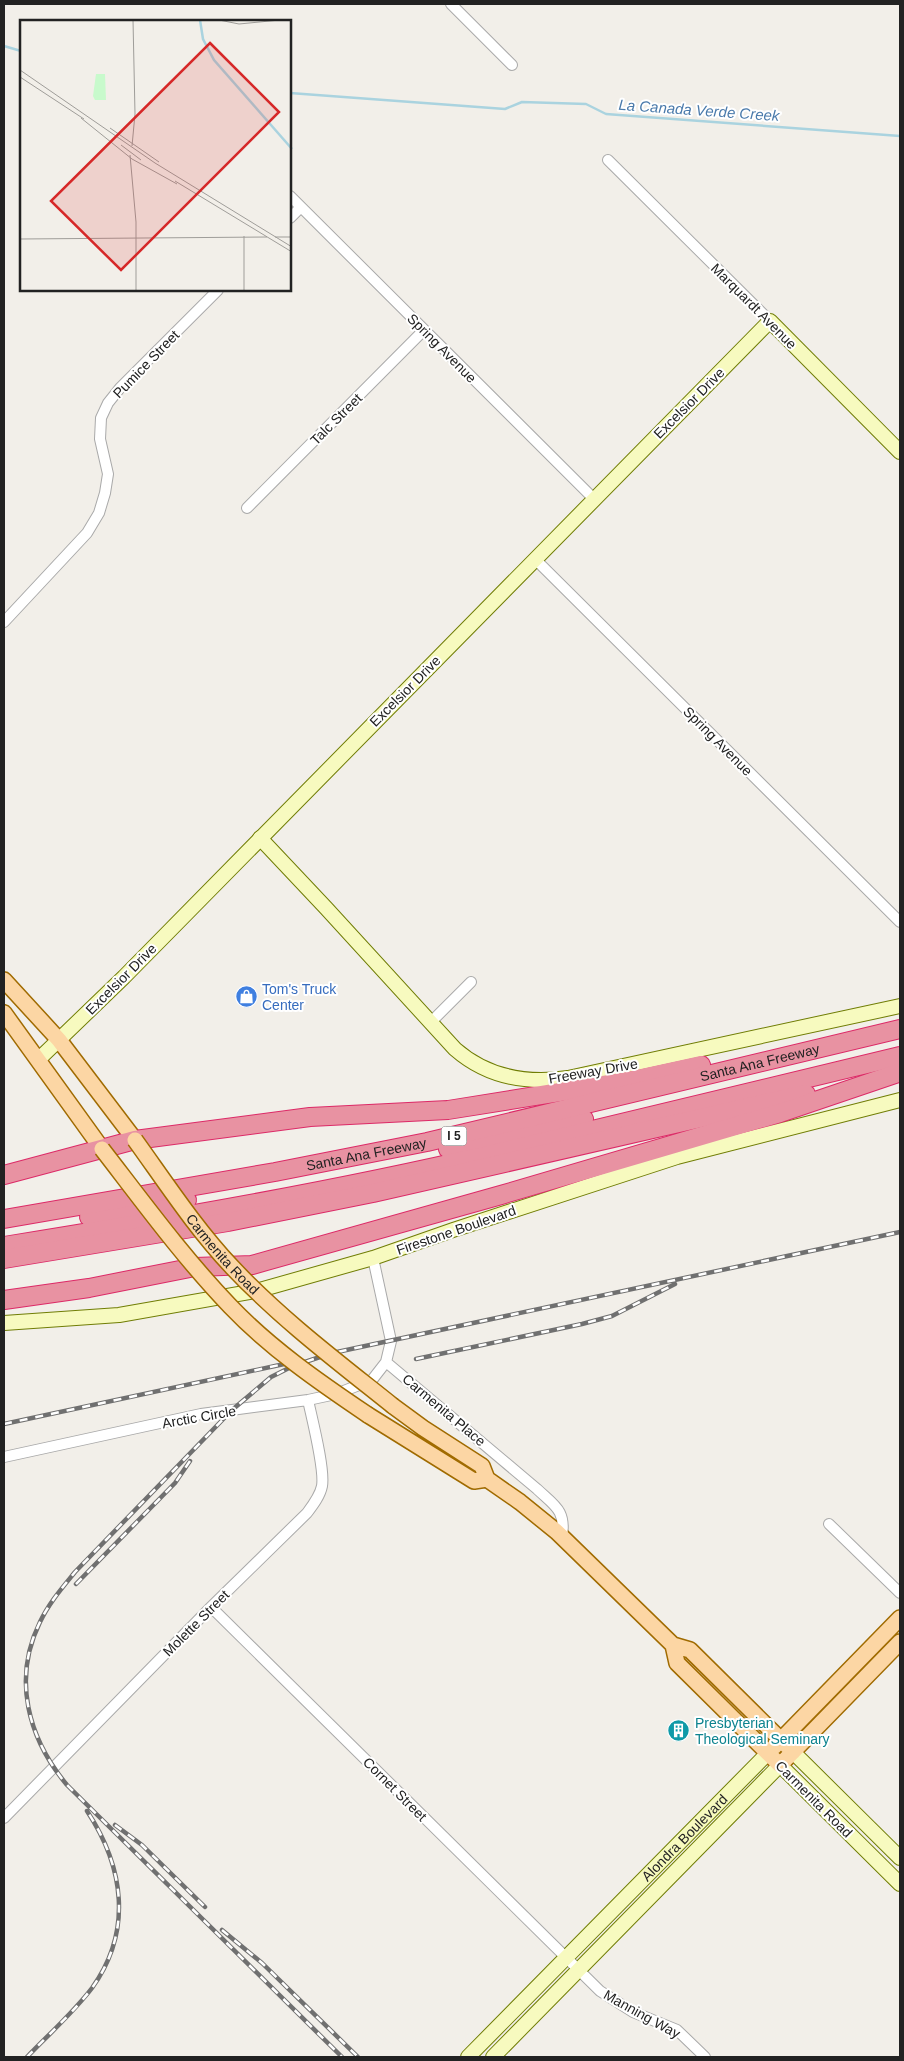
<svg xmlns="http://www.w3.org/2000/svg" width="904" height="2061" font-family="Arial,sans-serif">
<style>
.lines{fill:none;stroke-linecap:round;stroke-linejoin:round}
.stream{stroke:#aad3df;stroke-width:2.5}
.street-casing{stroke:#a9a9a9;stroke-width:12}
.secondary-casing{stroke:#707d05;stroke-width:16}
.primary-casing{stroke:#a06b00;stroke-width:18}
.highway-casing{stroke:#dc2a67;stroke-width:20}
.street{stroke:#fff;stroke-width:10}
.secondary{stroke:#f7fabf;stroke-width:14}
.primary{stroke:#fcd6a4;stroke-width:15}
.highway{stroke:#e892a2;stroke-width:18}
.rail-casing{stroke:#707070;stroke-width:4.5}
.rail{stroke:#fff;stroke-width:2.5;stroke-dasharray:8;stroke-linecap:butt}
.primary-bridge-casing{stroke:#a06b00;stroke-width:18;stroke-linecap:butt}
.primary-bridge{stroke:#fcd6a4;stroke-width:15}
.labels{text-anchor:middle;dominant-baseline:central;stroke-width:4;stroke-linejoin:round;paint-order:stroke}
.shield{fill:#fff;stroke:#646464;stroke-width:1}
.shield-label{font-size:12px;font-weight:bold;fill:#222}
.street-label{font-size:14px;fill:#222;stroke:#fff}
.shop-label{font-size:14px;fill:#366cbe;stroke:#fff;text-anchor:start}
.culture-label{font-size:14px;fill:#0d838f;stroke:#fff;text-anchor:start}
.water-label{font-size:15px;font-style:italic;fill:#4a7aab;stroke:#fff}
.inset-river{fill:none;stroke:#aad3df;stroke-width:2.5}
.inset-road{fill:none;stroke:#9f9d99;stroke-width:1}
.view{fill:#d62828;fill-opacity:0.15;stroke:#d62828;stroke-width:2.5}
.inset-edge{fill:none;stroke:#222;stroke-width:2.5}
</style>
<rect width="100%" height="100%" fill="#f2efe9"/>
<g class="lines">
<path class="stream" d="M4,46l17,5
M290,93l215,16 17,-7 64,2 20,10 294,22"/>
<defs>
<path id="street" d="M451,4l61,61
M608,160l162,161
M290,196l304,303
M290,218l11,-11
M247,508l177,-178
M535,559l365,363
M4,622l83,-89 12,-20 6,-20 3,-19 -8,-35 1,-21 7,-15 12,-15 98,-98
M430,1023l41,-41
M386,1362l151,127c18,17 29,21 25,48
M4,1457l197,-43 107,-14 28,-6 36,-14 14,-18 5,-21 -18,-83
M829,1524l71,69
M211,1607l389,384 33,21 44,18 28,27
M4,1818l207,-211 96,-94c6,-8 13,-17 15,-27 3,-17 -10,-67 -14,-86"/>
<g id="secondary">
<path d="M260,838l66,70 129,141c32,28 72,35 113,29l332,-72"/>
<path d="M39,1059l85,-82 646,-656 130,131"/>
<path d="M4,1323l115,-8 137,-24 117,-33 80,-28 224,-73 223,-57"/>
<path d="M793,1752l107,106"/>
<path id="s1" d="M468,2057l300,-304"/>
<path d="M493,2057l287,-292 120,119"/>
</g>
<path id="primary" d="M4,980l55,60 76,100
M4,1013l98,136
M393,1406l30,22 59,38 5,13 33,23 37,30 116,113 17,5 103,102
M368,1415l106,66 13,-2
M673,1645l4,18 103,102 120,-123
M774,1747l126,-129"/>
<g id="highway">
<path d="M448,1149l136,-30"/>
<path d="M4,1175l131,-35 175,-23 138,-7 180,-29 73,-16"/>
<path d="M89,1217l98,-17"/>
<path id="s2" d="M4,1219l271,-47 152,-30 473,-113"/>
<path d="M4,1246c162,-26 324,-54 484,-91 138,-32 275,-67 412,-99"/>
<path d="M4,1259l224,-37 145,-29 433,-99"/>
<path d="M4,1300l85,-12 106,-21 57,-2 249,-70 279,-82 118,-40"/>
</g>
</defs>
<use href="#street" class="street-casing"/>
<use href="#secondary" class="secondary-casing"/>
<use href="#primary" class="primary-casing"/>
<use href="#highway" class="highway-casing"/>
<use href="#street" class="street"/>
<use href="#secondary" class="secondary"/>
<use href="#primary" class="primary"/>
<use href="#highway" class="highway"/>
<defs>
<path id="rail" d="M329,1354l-36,12 -22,11 -39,33 -157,162c-13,16 -26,31 -35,50 -28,57 -12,116 27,163l275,272
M323,1355l577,-123
M416,1359l166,-35 30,-8 63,-32
M4,1424l285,-61
M76,1584l99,-101 15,-22
M115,1825l27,20 63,62
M222,1930l40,33 96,94
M27,2057c21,-22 46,-44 65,-69 41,-57 32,-121 -5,-177"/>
</defs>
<use href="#rail" class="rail-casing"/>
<use href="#rail" class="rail"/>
<defs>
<g id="primary-bridge">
<path id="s3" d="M135,1140c31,43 61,89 97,127 49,52 106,95 161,139"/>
<path d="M102,1149c41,53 81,108 128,157 40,42 89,76 138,109"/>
</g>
</defs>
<use href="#primary-bridge" class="primary-bridge-casing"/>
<use href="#primary-bridge" class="primary-bridge"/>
</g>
<defs>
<symbol id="shop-disc" viewBox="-11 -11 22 22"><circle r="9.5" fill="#3f7fe0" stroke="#fff"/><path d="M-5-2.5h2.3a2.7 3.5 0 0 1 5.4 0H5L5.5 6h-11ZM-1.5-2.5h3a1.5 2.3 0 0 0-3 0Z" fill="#fff"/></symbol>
<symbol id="building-disc" viewBox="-11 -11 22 22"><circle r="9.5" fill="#0f9aa8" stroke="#fff"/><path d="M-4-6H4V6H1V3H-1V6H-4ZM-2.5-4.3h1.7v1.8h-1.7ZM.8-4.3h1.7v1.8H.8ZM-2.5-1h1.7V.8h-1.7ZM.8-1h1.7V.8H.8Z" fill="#fff"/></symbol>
</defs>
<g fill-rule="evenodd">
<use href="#shop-disc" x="234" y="984" width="25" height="25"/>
<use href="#building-disc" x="666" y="1718" width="25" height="25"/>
</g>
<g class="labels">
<rect class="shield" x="441.5" y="1126.5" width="25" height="19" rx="4"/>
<g class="shield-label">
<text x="454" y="1136">I 5</text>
</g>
<g class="street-label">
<text transform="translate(754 306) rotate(45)">Marquardt Avenue</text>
<text transform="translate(442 348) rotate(45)">Spring Avenue</text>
<text transform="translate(146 364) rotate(-46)">Pumice Street</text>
<text transform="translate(689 403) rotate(-45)">Excelsior Drive</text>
<text transform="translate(336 419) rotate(-45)">Talc Street</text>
<text transform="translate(405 691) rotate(-45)">Excelsior Drive</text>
<text transform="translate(718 741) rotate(45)">Spring Avenue</text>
<text transform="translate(121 979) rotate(-45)">Excelsior Drive</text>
<text stroke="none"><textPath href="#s2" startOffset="772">Santa Ana Freeway</textPath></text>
<text transform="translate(593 1071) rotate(-10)">Freeway Drive</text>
<text stroke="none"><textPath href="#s2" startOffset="368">Santa Ana Freeway</textPath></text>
<text transform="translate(456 1230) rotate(-19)">Firestone Boulevard</text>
<text stroke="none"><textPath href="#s3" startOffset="144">Carmenita Road</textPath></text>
<text transform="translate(444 1410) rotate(40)">Carmenita Place</text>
<text transform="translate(199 1417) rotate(-10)">Arctic Circle</text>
<text transform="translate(196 1623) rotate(-45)">Molette Street</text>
<text transform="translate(395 1789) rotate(45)">Cornet Street</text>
<text transform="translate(814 1799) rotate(45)">Carmenita Road</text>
<text stroke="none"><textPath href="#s1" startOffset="308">Alondra Boulevard</textPath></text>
<text transform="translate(642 2014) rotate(29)">Manning Way</text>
</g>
<g class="shop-label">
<text x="262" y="989">Tom's Truck<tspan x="262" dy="16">Center</tspan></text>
</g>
<g class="culture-label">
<text x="695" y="1723">Presbyterian<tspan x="695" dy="16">Theological Seminary</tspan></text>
</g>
<g class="water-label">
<text transform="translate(699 110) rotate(4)">La Canada Verde Creek</text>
</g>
</g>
<g transform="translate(20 20)">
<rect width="271" height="271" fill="#f2efe9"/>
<path d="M76,54h9l1,26h-11l-2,-4z" fill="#c8facc"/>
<path class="inset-river" d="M180,0l3,19 11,21 78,89"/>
<path class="inset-road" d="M199,0l20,4 41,-4M0,50l135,93 137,84M0,57l64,42M61,98l51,41 45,25M90,108l49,34M101,125l20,15M112,126l3,-32 -2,-94M110,135l6,67v69M155,161l117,71M255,217h17M0,219l247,-2M224,271v-55"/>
<path class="view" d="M190,23l69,69 -158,158 -70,-69z"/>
<rect width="271" height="271" class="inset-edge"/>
</g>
<rect width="904" height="2061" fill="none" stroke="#222222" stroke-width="10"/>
</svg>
